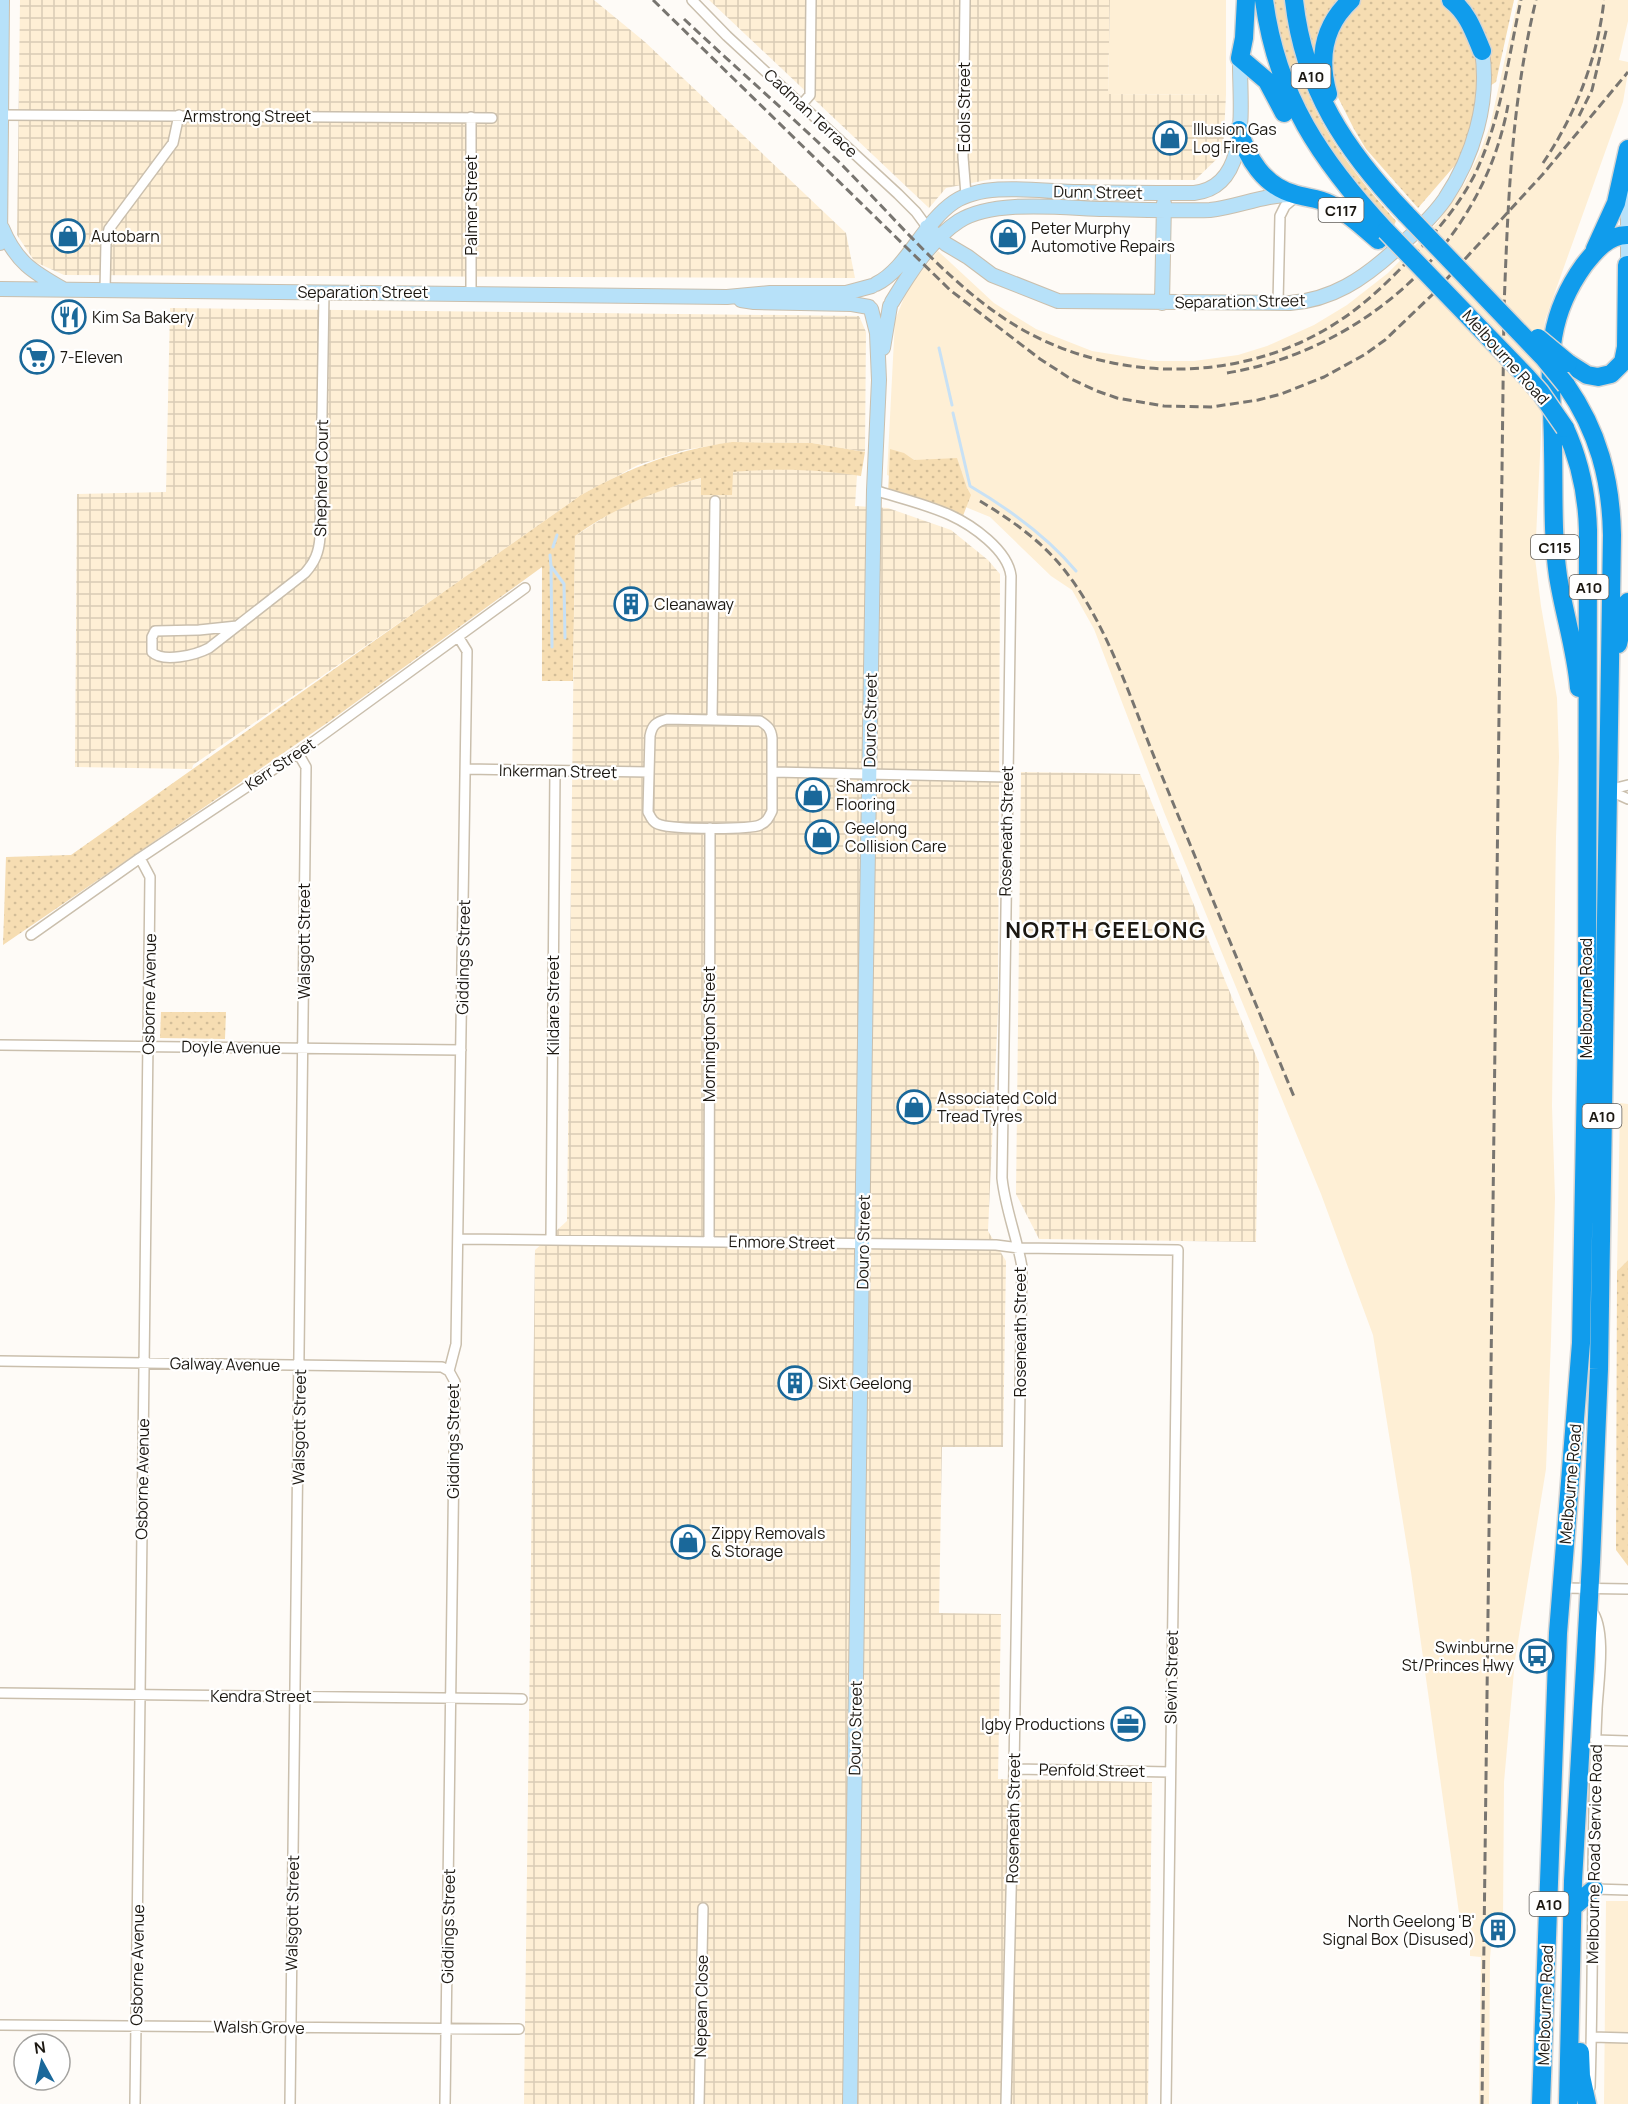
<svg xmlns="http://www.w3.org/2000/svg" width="1628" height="2104" font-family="Manrope,sans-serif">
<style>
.built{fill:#feefd5}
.industrial{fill:url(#industrial-grid)}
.grass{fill:url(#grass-dots)}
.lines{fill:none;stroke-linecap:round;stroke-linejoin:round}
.stream{stroke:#c8e1f5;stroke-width:3}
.street-casing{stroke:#cabfad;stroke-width:12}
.secondary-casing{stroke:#cabfad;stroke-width:16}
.highway-casing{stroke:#d6d5d4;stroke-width:21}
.street{stroke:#fff;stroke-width:9}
.secondary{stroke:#b7e1f9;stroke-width:14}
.highway{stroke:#109cec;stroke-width:18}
.rail{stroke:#787570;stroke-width:3;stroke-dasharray:9 4.5;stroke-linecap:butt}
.highway-bridge-casing{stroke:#d6d5d4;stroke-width:21;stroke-linecap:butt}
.highway-bridge{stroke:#109cec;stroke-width:18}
.labels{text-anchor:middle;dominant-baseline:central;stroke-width:4.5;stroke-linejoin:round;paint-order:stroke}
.shield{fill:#fff;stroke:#605d59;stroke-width:1.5}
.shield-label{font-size:15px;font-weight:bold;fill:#1c1812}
.street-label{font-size:16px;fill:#1c1812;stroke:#fff}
.poi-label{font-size:16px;fill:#1c1812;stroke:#fff;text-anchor:start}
.district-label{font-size:22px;font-weight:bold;letter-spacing:1.5px;fill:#1c1812;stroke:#fff}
</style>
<defs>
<pattern id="industrial-grid" width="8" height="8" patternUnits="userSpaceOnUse" patternTransform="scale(1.5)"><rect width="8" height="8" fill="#feefd5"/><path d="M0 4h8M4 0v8" fill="none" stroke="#d9ccb6"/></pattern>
<pattern id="grass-dots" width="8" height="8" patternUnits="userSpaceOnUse" patternTransform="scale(1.5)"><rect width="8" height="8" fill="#f6ddb2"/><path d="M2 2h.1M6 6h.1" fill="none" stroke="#d2bd98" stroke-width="1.8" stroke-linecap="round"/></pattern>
</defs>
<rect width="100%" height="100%" fill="#fefbf7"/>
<path class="built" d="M1110,0h116v95l-118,-1z
M1518,0h110v21l-9,39 9,2v10l-5,30 -78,218 -3,31 -1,84 -6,123 6,48 16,92 2,59 -3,80 -4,269 3,92 -4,142 -5,129 -31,191 -11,122 -1,140 -10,1 -3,35 -1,146h-10l2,-147 -11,-1v-35l-10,-1 -49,-348 -38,-237 -52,-141 -157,-382 -70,-183 -22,-39 -21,-14 -61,-59 -103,-42 8,-155 13,-32 30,-37 56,52 19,12 23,14 56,22 62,10h40l44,-6 29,-9 47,-21 33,-20 41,-32 50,-51 27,-39 15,-31 10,-26z
M1620,1103l8,1v156l-11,11z
M1606,1901h22v203h-24z"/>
<path class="industrial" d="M20,0h574l51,42 201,191 9,45 -791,-3 -29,-13 -18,-27z
M709,0h401l-2,94 118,1 -3,58 -28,27 -203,-1 -46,9 -17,20z
M170,308l689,8 7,16 -1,120 -53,-9 -80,-1 -47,8 -47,15 -57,30 -166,117 -222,153 -1,4 -117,-2 2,-273 89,-2z
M772,468l43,1 42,6 -2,31 33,2 63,22 37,30 12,14 -2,436 -10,221 18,30 -3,186h-61l-3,166 62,1 -3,165 154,3 -4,322h-624l11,-854 32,-29 8,-685 44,-28 39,-17 43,-13v17h31v-23z
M1021,772l119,2 119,289 -3,179 -217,-3 -23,-45z"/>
<path class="grass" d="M1272,0h12c6,31 11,64 24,93 20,49 54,89 88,128l-2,4c-48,-41 -86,-98 -107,-158 -8,-21 -11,-45 -15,-67z
M1304,0h210l-18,82 -17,11 -9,37 -13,33 -39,45 -52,-59 -12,-20 -43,-85z
M732,442l80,1 53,9 -4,24c-44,-7 -84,-8 -128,-4l-1,23h-31v-17c-45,12 -88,31 -126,58l-2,145h-31v-114l-212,154 -327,224 3,-88 65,-2 510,-360c50,-28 94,-45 151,-53z
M890,449l14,4 10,7 43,-2 10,30 4,7 -10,26 -73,-26z
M161,1012h65l-1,27 -65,-1z
M1628,1260v306l-12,-16 1,-279z"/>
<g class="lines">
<path class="stream" d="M939,348l13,57
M953,413l17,73c39,23 77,50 106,85
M553,547l4,-12
M550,555l1,11 13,18 1,54
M551,568l1,79"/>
<defs>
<path id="street" d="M692,0l35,36 171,158 18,18 11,15
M965,0l-2,157 3,38
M802,104l8,-9 1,-95
M3,115l489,3
M471,117v176
M105,290l1,-48 3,-13 64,-86 6,-28
M1278,303l2,-87 5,-10 13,-11
M874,490c25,8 52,14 76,25 22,10 58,35 61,61l-9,602c3,30 15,59 20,89l-8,502 -8,335
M237,626l-38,4 -44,1 -3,6v15c11,11 44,3 57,-4l96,-75c10,-11 14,-21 15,-36l4,-245
M667,719l93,2c8,5 11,8 12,17v73c-3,6 -5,11 -12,14 -12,5 -86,4 -99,0 -8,-2 -10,-7 -13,-13l2,-76c2,-11 6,-14 17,-17z
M712,719l3,-218
M466,769l183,3
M773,772l234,5
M1608,790l20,9
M1608,790l20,-5
M31,935l109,-77 158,-105 227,-165
M0,1045l461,5
M458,1239l538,6 23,3 159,2 -12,854
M551,1239l4,-468
M709,1240l1,-412
M0,1361l442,6 7,4
M1562,1588l66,1
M0,1693l522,6
M1595,1740l33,1
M1014,1769l156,3
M1594,1889l34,1
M0,2025l519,4
M1592,2037l36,1
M1590,2087c4,-126 1,-252 7,-378 1,-24 10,-79 -5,-98
M135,2104l15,-1227 -10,-19
M290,2104l16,-1337 -8,-14
M445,2104l10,-722 -6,-11 7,-27 11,-693 -8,-13
M699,2104l4,-196"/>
<path id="secondary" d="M1628,193v81
M927,227l19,17 22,13 24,18 66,26 232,2c42,-3 73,-24 104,-52 18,-16 37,-32 51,-52 28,-42 45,-97 37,-148
M2,228c14,34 31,44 61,61
M0,243l2,-243
M876,284c31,-15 47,-61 78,-82 32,-21 88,-10 125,-10 39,1 77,1 115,1 59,-6 45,-93 46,-135
M0,289l727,8 43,-4h76l26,-7
M741,300l13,2 98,2 17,3
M892,302c17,-28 39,-63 67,-81 35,-22 105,-13 145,-12 36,1 71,2 106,1 28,-3 55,-16 83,-15
M1162,303l2,-100
M883,348l7,-42
M850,2104l16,-1135 8,-479 5,-110 -2,-47 -6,-24"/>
<path id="highway" d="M1246,0l-2,38 -4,20 27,23 17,32
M1264,0c13,97 57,161 122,231
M1294,0c10,89 51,150 112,214
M1451,0c17,13 23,32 31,51
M1328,94c-10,-35 -5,-68 23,-94
M1239,130c8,28 25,56 55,64 12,4 24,4 36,10 18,9 33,23 48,36
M1595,249l21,-46 12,-54
M1568,363l19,12 11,2 13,-3 12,-12 3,-15 1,-82
M1566,385c32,46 45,94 46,150l-13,834 -8,193 -18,319 -5,223
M1618,644l10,-42
M1579,688c-3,-38 -15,-74 -21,-112 -6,-42 -4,-85 -5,-127 0,-72 -15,-120 31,-184 11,-14 24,-30 43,-30
M1572,1908l22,-19
M1580,2052l1,24 6,28
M1541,2104l17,-471 23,-290 6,-321 1,-492c-1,-37 -8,-69 -23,-102"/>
</defs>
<use href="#street" class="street-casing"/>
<use href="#secondary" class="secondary-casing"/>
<use href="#highway" class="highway-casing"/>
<use href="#street" class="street"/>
<use href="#secondary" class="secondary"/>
<use href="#highway" class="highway"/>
<path class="rail" d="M653,0l297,290 90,69 31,20 26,12 20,7 47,8 47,1 47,-7 23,-6 43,-17 40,-22 21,-15 47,-45 111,-121 85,-102
M684,19c51,48 105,95 156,144 56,56 114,128 183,167 93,52 213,53 305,-2 29,-17 54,-40 77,-64 27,-27 51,-54 69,-88 27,-55 34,-117 47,-176
M1579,116l13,-26 15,-63
M1543,163c32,-47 55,-106 61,-163
M1227,373c137,-23 256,-129 281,-268
M980,501c33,20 66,43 89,75 40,53 63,127 88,188 46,112 92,224 138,335
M1482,2104l22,-1796c4,-104 7,-205 32,-308"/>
<defs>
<path id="highway-bridge" d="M1406,214l138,144 22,27
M1386,231l140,145 14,16 25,36
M1538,338l30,25"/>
</defs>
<use href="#highway-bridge" class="highway-bridge-casing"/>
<use href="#highway-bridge" class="highway-bridge"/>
</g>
<defs>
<symbol id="shop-ring" viewBox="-11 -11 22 22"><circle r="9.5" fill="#fff" stroke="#1a689a" stroke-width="1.5"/><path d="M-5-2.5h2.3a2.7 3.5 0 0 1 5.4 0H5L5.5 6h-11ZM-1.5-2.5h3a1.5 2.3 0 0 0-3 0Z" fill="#1a689a"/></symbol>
<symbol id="restaurant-ring" viewBox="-11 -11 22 22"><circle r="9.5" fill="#fff" stroke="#1a689a" stroke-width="1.5"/><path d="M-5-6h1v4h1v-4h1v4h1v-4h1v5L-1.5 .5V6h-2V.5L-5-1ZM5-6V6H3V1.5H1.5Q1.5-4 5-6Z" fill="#1a689a"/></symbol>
<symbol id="supermarket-ring" viewBox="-11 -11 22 22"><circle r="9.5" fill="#fff" stroke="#1a689a" stroke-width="1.5"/><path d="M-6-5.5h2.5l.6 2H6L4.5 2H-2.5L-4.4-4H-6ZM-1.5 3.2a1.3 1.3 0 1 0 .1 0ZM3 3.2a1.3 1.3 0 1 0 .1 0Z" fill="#1a689a"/></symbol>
<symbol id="building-ring" viewBox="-11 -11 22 22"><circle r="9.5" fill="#fff" stroke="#1a689a" stroke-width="1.5"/><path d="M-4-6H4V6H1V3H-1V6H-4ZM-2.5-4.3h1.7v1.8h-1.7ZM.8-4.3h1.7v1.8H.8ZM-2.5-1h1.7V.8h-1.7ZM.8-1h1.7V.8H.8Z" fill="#1a689a"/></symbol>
<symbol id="bus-ring" viewBox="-11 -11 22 22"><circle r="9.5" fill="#fff" stroke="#1a689a" stroke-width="1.5"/><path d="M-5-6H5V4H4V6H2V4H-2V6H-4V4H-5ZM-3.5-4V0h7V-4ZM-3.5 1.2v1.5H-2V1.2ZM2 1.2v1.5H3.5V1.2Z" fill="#1a689a"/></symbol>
<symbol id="office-ring" viewBox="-11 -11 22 22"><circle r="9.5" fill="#fff" stroke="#1a689a" stroke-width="1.5"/><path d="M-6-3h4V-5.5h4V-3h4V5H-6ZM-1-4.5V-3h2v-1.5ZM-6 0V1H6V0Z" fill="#1a689a"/></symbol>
</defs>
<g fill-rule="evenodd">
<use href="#shop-ring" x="1151" y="119" width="38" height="38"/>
<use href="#shop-ring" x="49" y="217" width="38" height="38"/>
<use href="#shop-ring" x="989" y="218" width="38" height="38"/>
<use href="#restaurant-ring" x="50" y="298" width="38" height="38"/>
<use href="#supermarket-ring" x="18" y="338" width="38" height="38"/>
<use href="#building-ring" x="612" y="585" width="38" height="38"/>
<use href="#shop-ring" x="794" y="776" width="38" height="38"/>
<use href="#shop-ring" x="803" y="818" width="38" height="38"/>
<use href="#shop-ring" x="895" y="1088" width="38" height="38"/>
<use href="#building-ring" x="776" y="1364" width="38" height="38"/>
<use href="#shop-ring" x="669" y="1523" width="38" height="38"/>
<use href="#bus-ring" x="1518" y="1637" width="38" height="38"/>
<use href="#office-ring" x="1109" y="1705" width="38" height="38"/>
<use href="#building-ring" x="1479" y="1911" width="38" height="38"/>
</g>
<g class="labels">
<g class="shield">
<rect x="1291.5" y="64" width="39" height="24" rx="4.5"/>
<rect x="1318.5" y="198" width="45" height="24" rx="4.5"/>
<rect x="1531" y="535" width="48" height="24" rx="4.5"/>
<rect x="1569.5" y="575" width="39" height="24" rx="4.5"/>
<rect x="1582.5" y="1104" width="39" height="24" rx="4.5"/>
<rect x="1529.5" y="1892" width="39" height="24" rx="4.5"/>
</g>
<g class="shield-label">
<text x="1311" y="76">A10</text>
<text x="1341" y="210">C117</text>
<text x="1555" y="547">C115</text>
<text x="1589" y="587">A10</text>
<text x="1602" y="1116">A10</text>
<text x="1549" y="1904">A10</text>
</g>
<g class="street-label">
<text transform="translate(964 107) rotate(-90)">Edols Street</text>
<text transform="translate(811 113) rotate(43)">Cadman Terrace</text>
<text x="247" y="116">Armstrong Street</text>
<text transform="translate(1098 192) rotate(1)">Dunn Street</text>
<text transform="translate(471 205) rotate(-90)">Palmer Street</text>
<text x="363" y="292">Separation Street</text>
<text transform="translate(1240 301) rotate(-1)">Separation Street</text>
<text transform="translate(1506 357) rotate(48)">Melbourne Road</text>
<text transform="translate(321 478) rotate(-89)">Shepherd Court</text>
<text transform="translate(870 720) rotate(-89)">Douro Street</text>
<text transform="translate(280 764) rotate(-34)">Kerr Street</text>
<text transform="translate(558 771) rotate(1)">Inkerman Street</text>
<text transform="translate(1006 831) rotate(-89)">Roseneath Street</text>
<text transform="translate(304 941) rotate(-90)">Walsgott Street</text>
<text transform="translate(463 957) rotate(-89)">Giddings Street</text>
<text transform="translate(149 994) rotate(-89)">Osborne Avenue</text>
<text transform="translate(1586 998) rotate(-90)">Melbourne Road</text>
<text transform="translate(553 1005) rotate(-90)">Kildare Street</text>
<text transform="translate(709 1034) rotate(-90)">Mornington Street</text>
<text transform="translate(231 1047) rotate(1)">Doyle Avenue</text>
<text transform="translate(782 1242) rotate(1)">Enmore Street</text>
<text transform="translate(863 1242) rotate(-89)">Douro Street</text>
<text transform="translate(1020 1332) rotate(-90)">Roseneath Street</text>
<text transform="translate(225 1364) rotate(1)">Galway Avenue</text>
<text transform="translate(299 1427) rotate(-89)">Walsgott Street</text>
<text transform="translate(453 1441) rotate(-90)">Giddings Street</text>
<text transform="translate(142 1479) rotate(-89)">Osborne Avenue</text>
<text transform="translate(1570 1484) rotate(-85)">Melbourne Road</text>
<text transform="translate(1171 1677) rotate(-89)">Slevin Street</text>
<text x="261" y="1696">Kendra Street</text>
<text transform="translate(855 1728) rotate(-89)">Douro Street</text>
<text transform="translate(1092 1770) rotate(1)">Penfold Street</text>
<text transform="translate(1013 1818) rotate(-89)">Roseneath Street</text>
<text transform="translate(1594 1854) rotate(-89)">Melbourne Road Service Road</text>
<text transform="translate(292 1913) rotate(-89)">Walsgott Street</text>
<text transform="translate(448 1926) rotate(-89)">Giddings Street</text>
<text transform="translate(137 1965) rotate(-89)">Osborne Avenue</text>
<text transform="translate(1545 2005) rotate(-88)">Melbourne Road</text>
<text transform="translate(701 2006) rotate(-89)">Nepean Close</text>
<text transform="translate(259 2027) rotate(1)">Walsh Grove</text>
</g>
<g class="poi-label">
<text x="1193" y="129">Illusion Gas<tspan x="1193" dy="18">Log Fires</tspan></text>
<text x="1031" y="228">Peter Murphy<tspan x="1031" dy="18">Automotive Repairs</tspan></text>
<text x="91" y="236">Autobarn</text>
<text x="92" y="317">Kim Sa Bakery</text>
<text x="60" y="357">7-Eleven</text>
<text x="654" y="604">Cleanaway</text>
<text x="836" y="786">Shamrock<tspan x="836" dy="18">Flooring</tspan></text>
<text x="845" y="828">Geelong<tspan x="845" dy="18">Collision Care</tspan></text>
<text x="937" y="1098">Associated Cold<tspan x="937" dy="18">Tread Tyres</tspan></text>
<text x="818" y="1383">Sixt Geelong</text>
<text x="711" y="1533">Zippy Removals<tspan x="711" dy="18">&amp; Storage</tspan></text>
<text x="1514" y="1647" text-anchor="end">Swinburne<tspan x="1514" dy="18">St/Princes Hwy</tspan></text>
<text x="1105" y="1724" text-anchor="end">Igby Productions</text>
<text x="1475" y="1921" text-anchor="end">North Geelong 'B'<tspan x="1475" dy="18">Signal Box (Disused)</tspan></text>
</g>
<g class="district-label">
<text x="1106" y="930">NORTH GEELONG</text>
</g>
</g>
<g transform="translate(42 2062) rotate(352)"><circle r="28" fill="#ffffff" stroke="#a4a3a0" stroke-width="1.5"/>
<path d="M0-4.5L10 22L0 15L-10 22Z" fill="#1a689a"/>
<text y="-9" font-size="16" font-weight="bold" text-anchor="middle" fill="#1c1812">N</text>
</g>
</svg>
